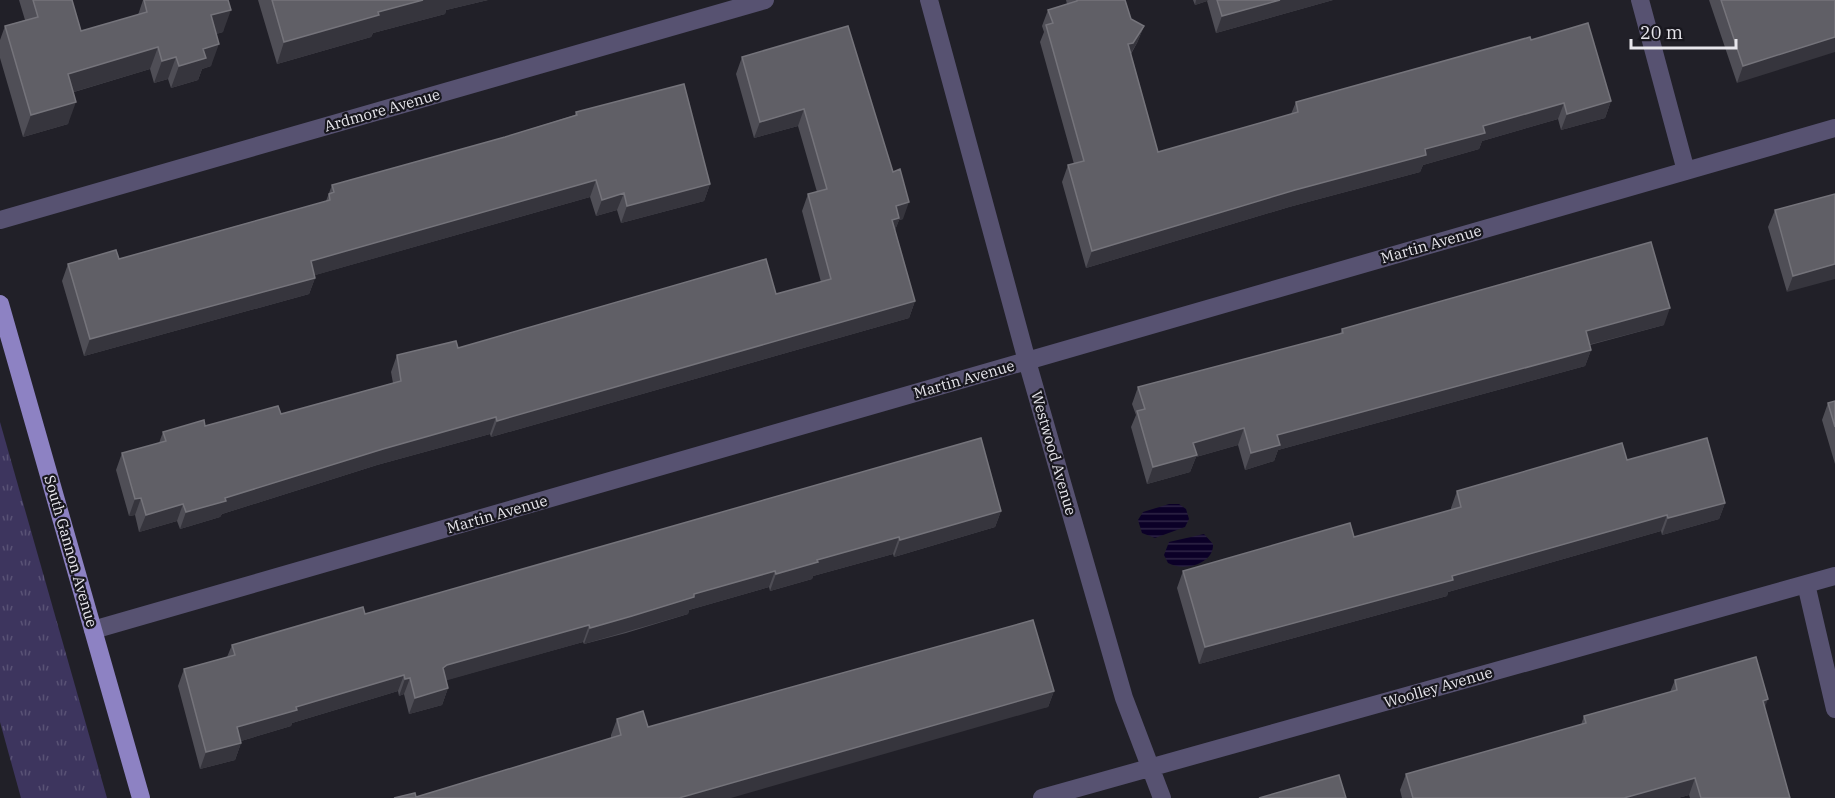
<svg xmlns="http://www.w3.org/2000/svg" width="1835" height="798" font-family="'IBM Plex Serif',serif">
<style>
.grass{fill:url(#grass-tufts)}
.water{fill:url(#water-rules)}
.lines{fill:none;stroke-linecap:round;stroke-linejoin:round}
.minor{stroke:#575271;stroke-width:18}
.major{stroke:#8d82c3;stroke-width:18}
.wall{fill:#4f4e56}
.shaded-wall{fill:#36353d}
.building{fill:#605f66;stroke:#75747b;stroke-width:1.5}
.labels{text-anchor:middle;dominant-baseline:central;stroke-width:4.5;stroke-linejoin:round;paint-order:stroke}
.street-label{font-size:15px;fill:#e7e6ec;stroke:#18171e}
</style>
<defs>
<pattern id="grass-tufts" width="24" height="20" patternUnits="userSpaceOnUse" patternTransform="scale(1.5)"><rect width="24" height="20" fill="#3d355e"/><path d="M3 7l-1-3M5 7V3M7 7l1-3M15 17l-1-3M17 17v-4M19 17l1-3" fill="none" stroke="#595275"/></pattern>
<pattern id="water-rules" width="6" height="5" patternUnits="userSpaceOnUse" patternTransform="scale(1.5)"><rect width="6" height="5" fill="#0b0027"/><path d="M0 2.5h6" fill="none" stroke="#2f2546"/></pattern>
</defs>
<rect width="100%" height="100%" fill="#212028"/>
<path class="grass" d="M0,422l107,376h-86l-21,-76z"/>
<path class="water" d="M1169,504h10l7,5 3,10 -4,8 -30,11 -13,-5 -4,-13 5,-8z
M1204,534l9,10c1,20 -29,28 -45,19l-4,-8 5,-13z"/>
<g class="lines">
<path class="minor" d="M929,0l98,361 97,337 38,100
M1640,0l46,171
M0,220l765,-220
M1806,584l29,125
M93,630l1742,-502
M1042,798l793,-222"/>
<path class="major" d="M0,304l141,494"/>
</g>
<path class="wall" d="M19,0h53l9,31 57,-16 5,-15h85l-5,32 -7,2 -5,32 -9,3 -4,11 -27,8 -3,-9 -14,4 -4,-14 -76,23 -6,32 -45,13 -23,-79v-18l5,-14 20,-6z
M258,0h230l-42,10 -1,4 -72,19 -2,4 -94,27z
M1066,0h59l6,19 13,7 -7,17 -6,11 27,98 133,-38 5,-12 235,-62 80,61 -6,17 -44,12 -3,-11 -76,22 -3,8 -56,16 -3,7 -131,35 -203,61 -24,-86 6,-17 6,-1 -34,-122 4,-10 -2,-6 6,-16 19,-6z
M1193,0h140l-117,33 -9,-32 -12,4z
M1709,0h126l-98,83z
M848,26l55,193 -4,1 -4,10 20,71 -6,17 -418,119 -1,-3 -113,31 -155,49 -2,3 -40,12 -3,-8 -38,11 -4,-17 -6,1 -13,-46 6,-17 37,-10 4,-11 118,-18 112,-31 -2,-11 6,-17 61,-7 318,-54 45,-12 -19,-71 6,-17 9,-2 -19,-66 -44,12 -18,-64 6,-17z
M576,112l134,72 -6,17 -83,22 -4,-13 -21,6 -6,-19 -275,78v3l-6,16 -225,62 -22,-75 6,-17 51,-5 207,-58 6,-16 173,-48 70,-22z
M1835,194l-48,98 -19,-65 7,-17z
M1664,325l-74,20 1,5 -6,16 -307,84 -4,11 -29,9 -7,-25 -42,12 -6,15 -43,12 -16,-57 5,-12 -4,-11 6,-17 202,-53 2,-5z
M1835,401v63l-13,-44 6,-17z
M1627,460l98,43 -6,16 -57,16 -1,-4 -213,61 -1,4 -248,68 -22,-76 6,-17 171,-34 97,-27v-2l6,-17z
M1001,511l-6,16 -101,30 -1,-3 -80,22 -1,3 -42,12 -1,-4 -80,23 -1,4 -62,19 -42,11 -1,-2 -137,38 2,8 -6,17 -33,9 -5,-20 -5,2 -1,-5 -106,32 -1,3 -50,15v2l-6,17 -35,9 -22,-83 6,-17 43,-12 5,-12 133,-31z
M1675,680l90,28 25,90h-100l-1,-3 -11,3h-276l-2,-8 6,-16 175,-49 3,-9 86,-24z
M1054,691l-6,16 -632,90 195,-59v-3l6,-16 31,8z"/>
<path class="shaded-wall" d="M423,0h65l-42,10 -1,4 -72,19 -2,4 -94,27 7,-22 94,-30z
M1196,0h12l-1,1 -12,4z
M1280,0h53l-117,33 6,-17z
M231,10l-8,22 -20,6 8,-23z
M1144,26l-7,17 -10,16 1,-15z
M1835,37v15l-98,31 6,-17z
M219,44l-8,22 -9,3 -4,11 -27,8 8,-22 24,-17z
M158,47l-8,22 -90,27 8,-22z
M176,57l-8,22 -14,4 8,-22z
M1611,101l-6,17 -44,12 6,-16z
M76,102l-8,22 -45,13 8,-22z
M1564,103l-6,16 -76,22 -3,8 -56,16 -3,7 -131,35 -203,61 6,-17 333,-102 58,-23z
M804,109l-6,17 -44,12 6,-16z
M596,180l-6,17 -285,81 6,-17z
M710,184l-6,17 -83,22 6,-17z
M624,193l-7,17 -21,6 6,-16z
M909,202l-6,17 -4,1 -6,15 -7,2 10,-31z
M1835,264v15l-48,13 6,-16z
M315,278l-6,16 -225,62 6,-17z
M915,301l-6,17 -418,119 6,-16z
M1670,308l-6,17 -84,22 6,-16z
M1591,350l-6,16 -307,84 -4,11 -29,9 6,-17 26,-18z
M496,417l-6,17 -113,31 -155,49 -2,3 -40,12 6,-17 39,-14 158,-49z
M1244,428l-6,17 -42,12 -6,15 -43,12 6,-17 40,-24z
M141,498l-6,17 -6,1 6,-17z
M1725,503l-6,16 -57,16 6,-17z
M183,504l-6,17 -38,11 7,-17z
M1001,511l-6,16 -101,30 6,-17z
M1667,515l-6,16 -213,61 -1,4 -248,68 6,-17z
M899,537l-6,17 -80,22 -1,3 -42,12 6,-17 41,-14z
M775,571l-6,16 -80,23 -1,4 -104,30 6,-16 104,-34z
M589,625l-6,17 -142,40 2,-14 4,-3z
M404,675l-6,16 -106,32 -1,3 -60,18 6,-17 59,-20z
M410,678l-6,16 -5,2 6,-17z
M448,688l-6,17 -33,9 6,-16z
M1054,691l-6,16 -317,91h-52z
M1768,699l-6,17 1,-15z
M241,743l-6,17 -35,9 6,-17z
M1695,778l-6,17 -11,3h-54z"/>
<path class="building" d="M33,0h39l9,31 66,-19 -3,-12h84l3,10 -20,5 8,29 -16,5 3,9 -27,8 -3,-9 -14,4 -4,-14 -90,27 8,28 -45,13 -26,-89 33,-9z
M272,0h151l-45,12 1,3 -95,27z
M1077,0h48l6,19 13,7 -11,17 -5,1 30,108 140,-40 -2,-10 234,-65 1,3 57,-17 23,78 -44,13 -3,-11 -81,23 2,7 -60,16 1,6 -131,35 -203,61 -24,-86 16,-4 -38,-136 7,-2 -5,-13 29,-9z
M1217,0h63l-58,16z
M1721,0h114v37l-92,29z
M848,26l45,146 7,-3 9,33 -13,4 3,12 -7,2 23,81 -418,120 -1,-4 -113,32 -158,49 1,3 -40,11 -3,-8 -37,11 -5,-17 -6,1 -13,-46 44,-12 -3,-9 41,-12 1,6 73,-20 3,8 120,-33 -4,-26 59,-14 2,7 308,-89 10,35 55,-15 -23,-85 19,-5 -23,-80 -44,13 -18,-65z
M684,84l26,100 -83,22 -3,-13 -22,7 -6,-20 -285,81 4,17 -225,61 -22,-75 48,-14 3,9 211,-59 -1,-6 5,-2 -2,-7 173,-48 72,-22 -1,-3z
M1835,194v70l-42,12 -18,-66z
M1651,242l19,66 -84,23 5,19 -314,85 3,10 -29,8 -7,-25 -51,15 4,12 -44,12 -16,-56 8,-2 -7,-22 205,-54 -1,-4z
M1835,401v26l-7,-24z
M981,438l20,73 -101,29 -1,-3 -82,23 1,2 -42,12 -1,-3 -81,23v3l-62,19 -42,12 -1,-3 -142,40 -4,3 5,20 -33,10 -5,-20 -5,1 -1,-4 -108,32 1,3 -60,17 4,16 -35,9 -22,-83 51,-14 -3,-10 131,-38 2,7z
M1707,438l18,65 -57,15 -1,-3 -215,61 1,4 -248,67 -22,-76 167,-48 4,14 107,-30 -4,-16 165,-48 5,17z
M1033,620l21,71 -375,107h-285l21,-5 1,4 205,-62 -4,-16 26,-8 5,16z
M1756,657l12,42 -5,2 27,97h-89l-6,-20 -71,20h-212h1l-7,-24 180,-51 -2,-7 93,-26 -2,-10z
M1339,775l7,23h-87z"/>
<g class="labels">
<g class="street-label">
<text transform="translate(382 110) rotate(-16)">Ardmore Avenue</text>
<text transform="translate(1431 244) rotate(-16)">Martin Avenue</text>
<text transform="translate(964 379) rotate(-16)">Martin Avenue</text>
<text transform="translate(1054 453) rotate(74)">Westwood Avenue</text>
<text transform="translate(497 514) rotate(-16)">Martin Avenue</text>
<text transform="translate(71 551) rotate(74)">South Gannon Avenue</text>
<text transform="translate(1438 687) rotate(-16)">Woolley Avenue</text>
</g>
</g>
<path d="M1631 39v9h105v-9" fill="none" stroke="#e7e6ec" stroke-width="3"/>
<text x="1640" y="39" font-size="18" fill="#e7e6ec" stroke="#18171e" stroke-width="4.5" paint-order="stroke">20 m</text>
</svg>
